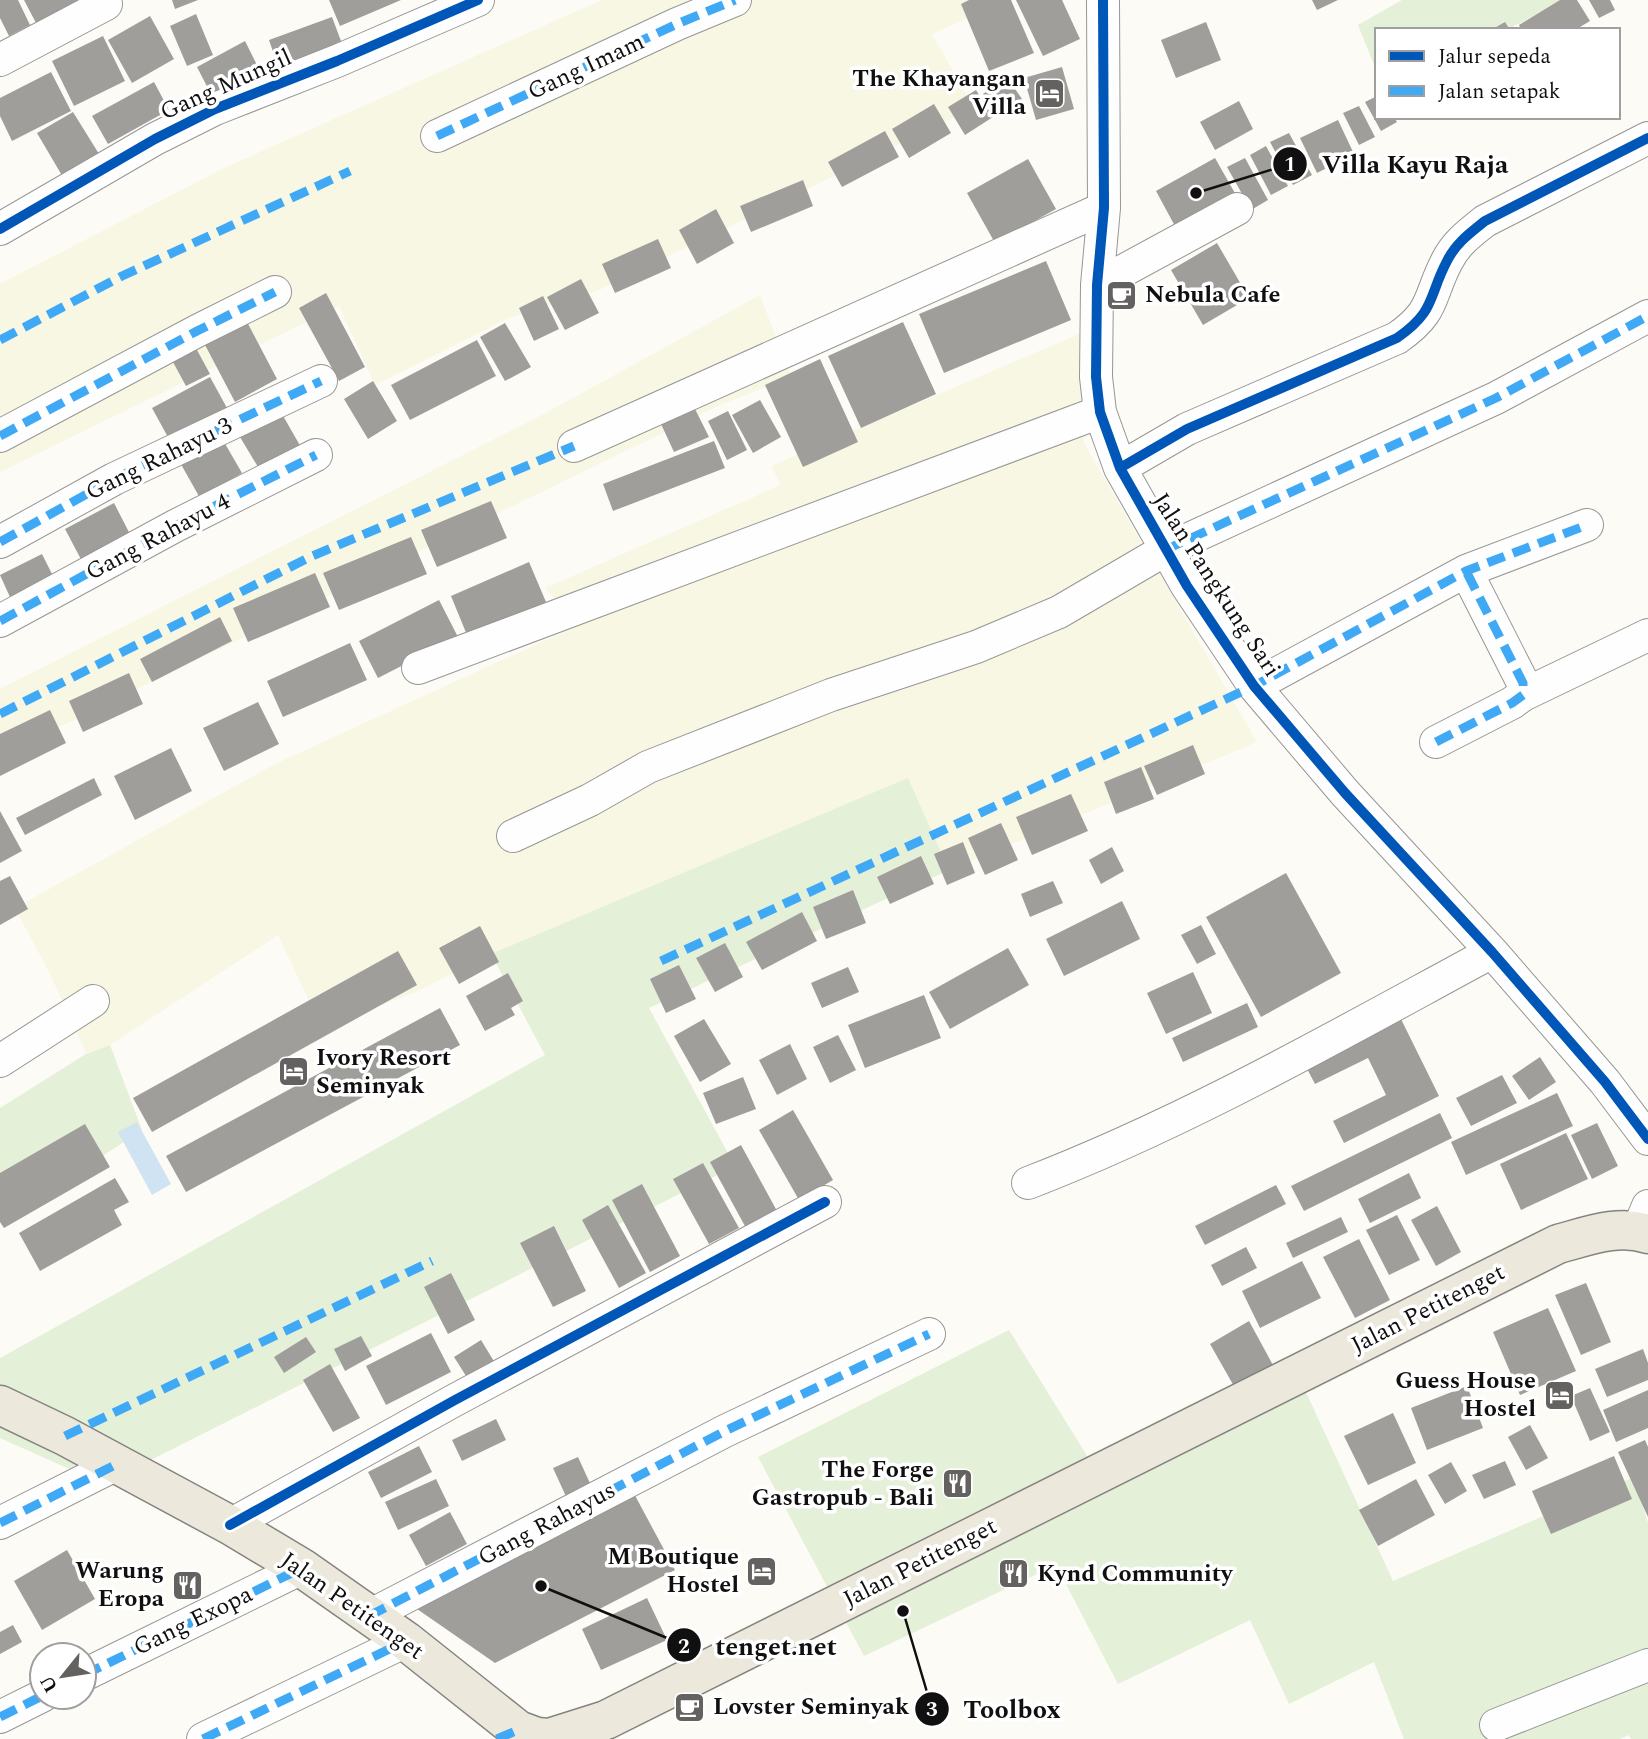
<svg xmlns="http://www.w3.org/2000/svg" width="1648" height="1739" font-family="Spectral,serif">
<style>
.farmland{fill:#f7f7e4}
.green{fill:#e4f0d8}
.water{fill:#cfe3f3}
.building{fill:#a09e9b}
.lines{fill:none;stroke-linecap:round;stroke-linejoin:round}
.minor-casing{stroke:#969694;stroke-width:34}
.major-casing{stroke:#848381;stroke-width:41}
.minor{stroke:#fffefe;stroke-width:32}
.major{stroke:#ece9dc;stroke-width:38}
.quiet{stroke:#3fa9f5;stroke-width:9;stroke-dasharray:18 9;stroke-linecap:butt}
.cycleway-casing{stroke:#fff;stroke-width:15}
.cycleway{stroke:#0057b8;stroke-width:10}
.labels{text-anchor:middle;dominant-baseline:central;stroke-width:7;stroke-linejoin:round;paint-order:stroke}
.street-label{font-size:24px;fill:#101010;stroke:#fff}
.poi-label{font-size:24px;font-weight:bold;fill:#101010;stroke:#fff;text-anchor:end}
.leader{fill:none;stroke:#101010;stroke-width:2.5}
.callout-dot{fill:#101010;stroke:#fff;stroke-width:2.5}
.mark-label{font-size:21px;text-anchor:middle;font-weight:bold;fill:#fff}
.callout-label{font-size:26px;text-anchor:middle;font-weight:bold;fill:#101010;stroke:#fff;stroke-width:7;stroke-linejoin:round;paint-order:stroke}
</style>
<rect width="100%" height="100%" fill="#fcfbf6"/>
<path class="farmland" d="M602,0h378l4,10 -52,24 42,74 -377,183 -86,26 -136,68 -36,-79 -339,166v-188l226,-117z
M760,295l31,82 -71,28 -720,351v-67l544,-275z
M1088,330l-4,113 173,299 -308,128 -41,-91 -417,175 -73,37 -96,37 -44,-93 -168,110 -24,8 -37,-81 -34,-64 260,-144 304,-139 -34,-37 236,-103 -10,-19z"/>
<path class="green" d="M1402,0h165l-61,30h-129v42l-19,-47z
M908,778l41,92 -300,138 86,158 -632,318 -103,-46v-80l545,-303 -54,-101z
M110,1045l32,85 -142,93v-115l86,-54z
M1009,1330l98,158 198,-98 88,191 241,-104 14,46v216h-17l-2,-4 -9,4h-216l-30,-77 -85,42 -39,-84 -132,64 -62,-119 -192,91 -106,-199z"/>
<path class="water" d="M137,1122l34,62 -19,11 -34,-63z"/>
<path class="building" d="M0,0h18l12,25 -21,11 -9,-18z
M24,0h57l-45,23z
M172,0h26l-23,9z
M329,0h72l-61,26z
M969,0h42l23,53 -45,18 -28,-67z
M1016,0h46l18,39 -37,17z
M1312,0h26l-21,10z
M1560,0h17l13,21 -15,9h-54l-2,-5z
M1589,0h21l5,10 -16,8z
M196,14l17,41 -26,11 -17,-40z
M150,16l24,43 -42,24 -24,-43z
M332,17l12,32 -64,23 -11,-32z
M1206,22l15,38 -45,18 -15,-38z
M1505,22l5,8h-19z
M103,36l22,45 -51,25 -22,-45z
M245,41l16,32 -48,25 -16,-31z
M1062,67l12,42 -38,11 -12,-42z
M51,72l20,39 -59,30 -12,-25v-18z
M1007,77l15,22 -24,17 -15,-22z
M154,82l15,28 -61,34 -16,-28z
M976,90l17,27 -28,18 -17,-28z
M1377,96v21h17l3,5 -16,9 -16,-29z
M1239,101l14,28 -38,21 -15,-28z
M934,104l17,29 -42,25 -17,-29z
M1359,106l16,31 -16,8 -16,-32z
M73,112l31,50 -37,22 -30,-51z
M1338,120l16,34 -37,19 -17,-35z
M885,131l14,26 -57,30 -14,-25z
M1289,133l23,42 -19,10 -23,-43z
M1266,146l22,40 -17,9 -21,-40z
M1215,158l21,37 -60,33 -20,-37z
M1245,158l23,42 -17,10 -24,-43z
M1028,159l28,50 -61,34 -28,-50z
M803,180l10,26 -62,26 -11,-26z
M716,209l18,34 -37,21 -18,-34z
M658,239l13,29 -56,25 -13,-29z
M1217,243l32,55 -46,27 -32,-55z
M1046,261l25,59 -127,53 -25,-59z
M581,279l18,34 -34,17 -18,-33z
M326,293l39,74 -26,14 -40,-73z
M543,296l16,33 -25,12 -15,-33z
M246,320l31,59 -42,23 -31,-59z
M903,322l33,72 -75,34 -33,-72z
M505,323l26,44 -26,14 -25,-44z
M191,339l19,35 -24,12 -19,-35z
M477,340l19,36 -86,44 -19,-35z
M820,359l38,83 -55,25 -38,-82z
M210,377l17,31 -58,31 -17,-31z
M373,381l24,40 -29,18 -24,-40z
M760,400l21,37 -28,16 -21,-38z
M278,407l24,42 -41,23 -24,-40z
M695,409l14,28 -35,15 -13,-28z
M728,411l19,39 -20,10 -19,-39z
M220,435l22,38 -42,25 -22,-39z
M714,441l11,27 -112,43 -10,-27z
M491,501l16,37 -70,29 -16,-37z
M114,503l19,37 -49,25 -19,-36z
M411,537l16,37 -88,36 -16,-37z
M42,554l15,30 -43,22 -14,-31z
M529,562l17,40 -79,33 -16,-39z
M315,573l15,34 -82,35 -15,-34z
M439,600l19,37 -80,41 -19,-37z
M220,617l12,24 -80,41 -12,-23z
M350,643l17,37 -84,37 -16,-36z
M129,673l14,31 -60,28 -14,-31z
M258,702l21,42 -55,27 -21,-43z
M50,710l16,33 -66,33v-42z
M1193,745l12,29 -48,21 -13,-29z
M171,748l21,43 -57,29 -21,-44z
M1141,767l13,32 -38,15 -12,-32z
M94,778l8,17 -77,40 -9,-17z
M1071,794l17,37 -56,24 -16,-38z
M0,811l22,40 -22,12z
M1001,823l17,37 -33,15 -17,-37z
M963,842l12,31 -28,12 -13,-31z
M1112,847l12,24 -23,13 -12,-24z
M921,856l13,28 -44,20 -13,-27z
M1286,873l55,100 -80,44 -55,-100z
M10,876l18,33 -28,16v-44z
M1053,881l10,22 -33,14 -9,-23z
M853,890l13,33 -40,16 -13,-32z
M1122,901l18,38 -76,37 -18,-37z
M802,912l15,29 -55,29 -16,-28z
M1201,925l15,29 -19,10 -16,-29z
M480,926l19,36 -40,22 -20,-36z
M725,943l18,34 -28,15 -19,-34z
M1008,948l21,37 -79,44 -21,-37z
M398,951l19,34 -265,147 -19,-34z
M679,965l17,34 -30,14 -16,-34z
M848,967l11,25 -37,16 -11,-25z
M1193,972l19,41 -46,21 -19,-41z
M508,973l15,28 -12,7 4,7 -30,16 -19,-35z
M924,995l17,43 -76,30 -17,-43z
M1247,1003l11,24 -75,35 -11,-24z
M440,1008l20,37 -274,147 -20,-36z
M1399,1015l40,81 -95,47 -11,-22 53,-26 -18,-37 -53,26 -11,-21z
M704,1019l27,45 -31,18 -26,-46z
M838,1035l18,35 -26,13 -17,-36z
M790,1044l17,35 -30,16 -18,-35z
M1540,1057l16,25 -27,18 -17,-24z
M1502,1075l15,28 -46,23 -15,-28z
M743,1077l13,32 -40,15 -13,-31z
M1557,1093l16,33 -107,49 -15,-33z
M793,1110l40,70 -34,20 -40,-70z
M1440,1113l12,25 -148,73 -13,-25z
M1597,1123l21,43 -26,13 -21,-44z
M85,1124l25,43 -106,61 -4,-6v-49z
M1566,1133l22,46 -67,31 -21,-46z
M741,1145l36,66 -31,17 -36,-66z
M703,1163l36,65 -30,16 -36,-65z
M1409,1173l12,25 -51,25 -12,-24z
M115,1178l14,24 -15,8 8,15 -82,46 -21,-38z
M642,1184l38,72 -30,16 -38,-72z
M1276,1185l10,19 -81,41 -10,-19z
M608,1205l38,68 -27,15 -37,-68z
M1437,1206l24,46 -25,14 -25,-46z
M1397,1215l23,45 -31,15 -23,-45z
M1341,1217l7,15 -55,26 -7,-15z
M554,1226l32,65 -33,16 -33,-64z
M1359,1239l31,61 -35,18 -32,-61z
M1246,1247l11,21 -35,18 -11,-21z
M1302,1261l19,37 -61,30 -18,-37z
M451,1273l24,47 -27,14 -24,-47z
M1586,1283l25,59 -30,13 -26,-60z
M1548,1308l28,63 -56,24 -27,-63z
M1249,1321l25,46 -39,21 -25,-44z
M431,1333l20,39 -65,33 -20,-39z
M361,1336l11,20 -27,15 -11,-22z
M306,1337l10,15 -32,21 -10,-16z
M481,1340l14,23 -27,16 -14,-22z
M1643,1349l5,14v17l-41,17 -12,-28z
M330,1364l30,54 -27,14 -30,-52z
M1467,1386l16,42 -56,22 -16,-42z
M1590,1388l20,44 -20,9 -19,-45z
M1648,1390v38l-32,14 -13,-32z
M1393,1413l23,50 -48,22 -24,-49z
M496,1419l10,21 -44,21 -10,-21z
M1530,1425l18,33 -22,12 -18,-33z
M1645,1440l3,7v70l-30,-65z
M419,1446l13,26 -51,26 -13,-26z
M1614,1456l18,43 -81,35 -19,-43z
M578,1457l16,35 -25,11 -16,-35z
M1505,1461l11,24 -32,14 -12,-24z
M1451,1462l16,29 -22,13 -17,-29z
M436,1479l13,27 -51,24 -13,-28z
M1416,1479l19,36 -57,31 -19,-36z
M631,1488l44,82 -180,93 -88,-61z
M450,1512l17,32 -41,22 -17,-31z
M67,1550l28,49 -53,31 -28,-49z
M647,1598l20,42 -66,30 -19,-41z
M13,1625l9,17 -22,12v-22z"/>
<g class="lines">
<defs>
<path id="minor" d="M1103,0l1,208 -7,77 -1,92 4,35 20,56 67,118 67,100 91,107 147,159 113,130 43,57
M0,60l106,-56
M437,136l240,-112 58,-24
M0,229l155,-90 60,-30 122,-48 141,-61
M1097,285l140,-76
M0,436l197,-105 78,-39
M574,446l530,-238
M1120,468l67,-39 210,-91c39,-27 31,-41 50,-77 9,-18 23,-28 38,-40l163,-83
M0,542l114,-63 207,-98
M0,621l175,-95 141,-71
M418,668l682,-256
M1254,686l212,-115 121,-46
M1523,695l125,-60
M1436,742l76,-39 11,-8v-12l-57,-112
M513,836l77,-36 58,-33 183,-72 145,-48 83,-35 106,-62 331,-152 152,-82
M0,1061l93,-60
M1028,1183c161,-62 312,-149 464,-231
M1638,1230l10,-24
M0,1523l115,-58
M230,1525l225,-125 370,-198
M369,1616l356,-185 204,-97
M84,1675l218,-107
M0,1717l42,-21
M1496,1725l152,-60
M203,1739l203,-98"/>
<path id="major" d="M0,1405l65,31 165,89 72,43 104,73 112,89 19,7 12,1 57,-18 952,-476c30,-8 60,-20 90,-10"/>
</defs>
<use href="#minor" class="minor-casing"/>
<use href="#major" class="major-casing"/>
<use href="#minor" class="minor"/>
<use href="#major" class="major"/>
<path class="quiet" d="M437,136l240,-112 58,-24
M0,340l122,-64 228,-105
M0,436l197,-105 78,-39
M0,542l114,-63 207,-98
M1165,550l331,-152 152,-82
M0,621l175,-95 141,-71
M0,714l310,-157 264,-111
M1436,742l76,-39 11,-8v-12l-57,-112
M661,961l593,-275 212,-115 121,-46
M65,1436l367,-175
M0,1523l115,-58
M369,1616l356,-185 204,-97
M84,1675l218,-107
M0,1717l42,-21
M203,1739l203,-98
M497,1739l21,-9"/>
<defs>
<path id="cycleway" d="M1103,0l1,208 -7,77 -1,92 4,35 20,56 67,118 67,100 91,107 147,159 113,130 43,57
M0,229l155,-90 60,-30 122,-48 141,-61
M1120,468l67,-39 210,-91c39,-27 31,-41 50,-77 9,-18 23,-28 38,-40l163,-83
M230,1525l225,-125 370,-198"/>
</defs>
<use href="#cycleway" class="cycleway-casing"/>
<use href="#cycleway" class="cycleway"/>
</g>
<defs>
<symbol id="hotel-square" viewBox="-11 -11 22 22"><rect x="-9" y="-9" width="18" height="18" rx="4" fill="#636260" stroke="#fff"/><path d="M-6-4.5h1.5V1H6V5H4.5V3h-9V5H-6ZM-4 0a1.8 1.8 0 1 1 3.6 0ZM.5 0V-2.5h3Q6-2.5 6 0Z" fill="#fff"/></symbol>
<symbol id="cafe-square" viewBox="-11 -11 22 22"><rect x="-9" y="-9" width="18" height="18" rx="4" fill="#636260" stroke="#fff"/><path d="M-5.5-4.5H6V0H3Q3 3.5 0 3.5H-2.5Q-5.5 3.5-5.5 0ZM3-3.2v2h1.7v-2ZM-6 4.5H4V6H-6Z" fill="#fff"/></symbol>
<symbol id="restaurant-square" viewBox="-11 -11 22 22"><rect x="-9" y="-9" width="18" height="18" rx="4" fill="#636260" stroke="#fff"/><path d="M-5-6h1v4h1v-4h1v4h1v-4h1v5L-1.5 .5V6h-2V.5L-5-1ZM5-6V6H3V1.5H1.5Q1.5-4 5-6Z" fill="#fff"/></symbol>
</defs>
<g fill-rule="evenodd">
<use href="#hotel-square" x="1032" y="76" width="35" height="35"/>
<use href="#cafe-square" x="1104" y="278" width="35" height="35"/>
<use href="#hotel-square" x="276" y="1054" width="35" height="35"/>
<use href="#hotel-square" x="1542" y="1378" width="35" height="35"/>
<use href="#restaurant-square" x="940" y="1466" width="35" height="35"/>
<use href="#hotel-square" x="744" y="1554" width="35" height="35"/>
<use href="#restaurant-square" x="996" y="1556" width="35" height="35"/>
<use href="#restaurant-square" x="170" y="1568" width="35" height="35"/>
<use href="#cafe-square" x="672" y="1690" width="35" height="35"/>
</g>
<g class="labels">
<g class="street-label">
<text transform="translate(586 67) rotate(-25)">Gang Imam</text>
<text transform="translate(226 85) rotate(-24)">Gang Mungil</text>
<text transform="translate(159 459) rotate(-26)">Gang Rahayu 3</text>
<text transform="translate(158 537) rotate(-28)">Gang Rahayu 4</text>
<text transform="translate(1216 585) rotate(57)">Jalan Pangkung Sari</text>
<text transform="translate(1428 1309) rotate(-27)">Jalan Petitenget</text>
<text transform="translate(547 1524) rotate(-28)">Gang Rahayus</text>
<text transform="translate(920 1563) rotate(-27)">Jalan Petitenget</text>
<text transform="translate(352 1606) rotate(35)">Jalan Petitenget</text>
<text transform="translate(193 1621) rotate(-26)">Gang Exopa</text>
</g>
<g class="poi-label">
<text x="1026" y="79">The Khayangan<tspan x="1026" dy="28">Villa</tspan></text>
<text x="1145" y="295" text-anchor="start">Nebula Cafe</text>
<text x="316" y="1058" text-anchor="start">Ivory Resort<tspan x="316" dy="28">Seminyak</tspan></text>
<text x="1536" y="1381">Guess House<tspan x="1536" dy="28">Hostel</tspan></text>
<text x="934" y="1470">The Forge<tspan x="934" dy="28">Gastropub - Bali</tspan></text>
<text x="739" y="1557">M Boutique<tspan x="739" dy="28">Hostel</tspan></text>
<text x="164" y="1571">Warung<tspan x="164" dy="28">Eropa</tspan></text>
<text x="1037" y="1574" text-anchor="start">Kynd Community</text>
<text x="713" y="1707" text-anchor="start">Lovster Seminyak</text>
</g>
</g>
<path class="leader" d="M1196 193L1290 164M541 1586L684 1645M903 1611L932 1709"/>
<g class="callout-dot">
<circle cx="1196" cy="193" r="7"/>
<circle cx="541" cy="1586" r="7"/>
<circle cx="903" cy="1611" r="7"/>
<circle cx="1290" cy="164" r="18"/>
<circle cx="684" cy="1645" r="18"/>
<circle cx="932" cy="1709" r="18"/>
</g>
<g class="mark-label">
<text x="1290" y="171">1</text>
<text x="684" y="1653">2</text>
<text x="932" y="1716">3</text>
</g>
<g class="callout-label">
<text x="1415" y="173">Villa Kayu Raja</text>
<text x="776" y="1655">tenget.net</text>
<text x="1012" y="1718">Toolbox</text>
</g>
<rect x="1375" y="28" width="245" height="91" fill="#ffffff" stroke="#9f9f9f" stroke-width="2"/>
<rect x="1389" y="51" width="35" height="10" fill="#0057b8" stroke="#9f9f9f" stroke-width="2"/>
<text x="1438" y="63" font-size="21" fill="#101010">Jalur sepeda</text>
<rect x="1389" y="86" width="35" height="10" fill="#3fa9f5" stroke="#9f9f9f" stroke-width="2"/>
<text x="1438" y="98" font-size="21" fill="#101010">Jalan setapak</text>
<g transform="translate(63 1676) rotate(240)"><circle r="33" fill="#ffffff" stroke="#9f9f9f" stroke-width="2"/>
<path d="M0-5L12 26L0 18L-12 26Z" fill="#636260"/>
<text y="-10" font-size="19" font-weight="bold" text-anchor="middle" fill="#101010">U</text>
</g>
</svg>
